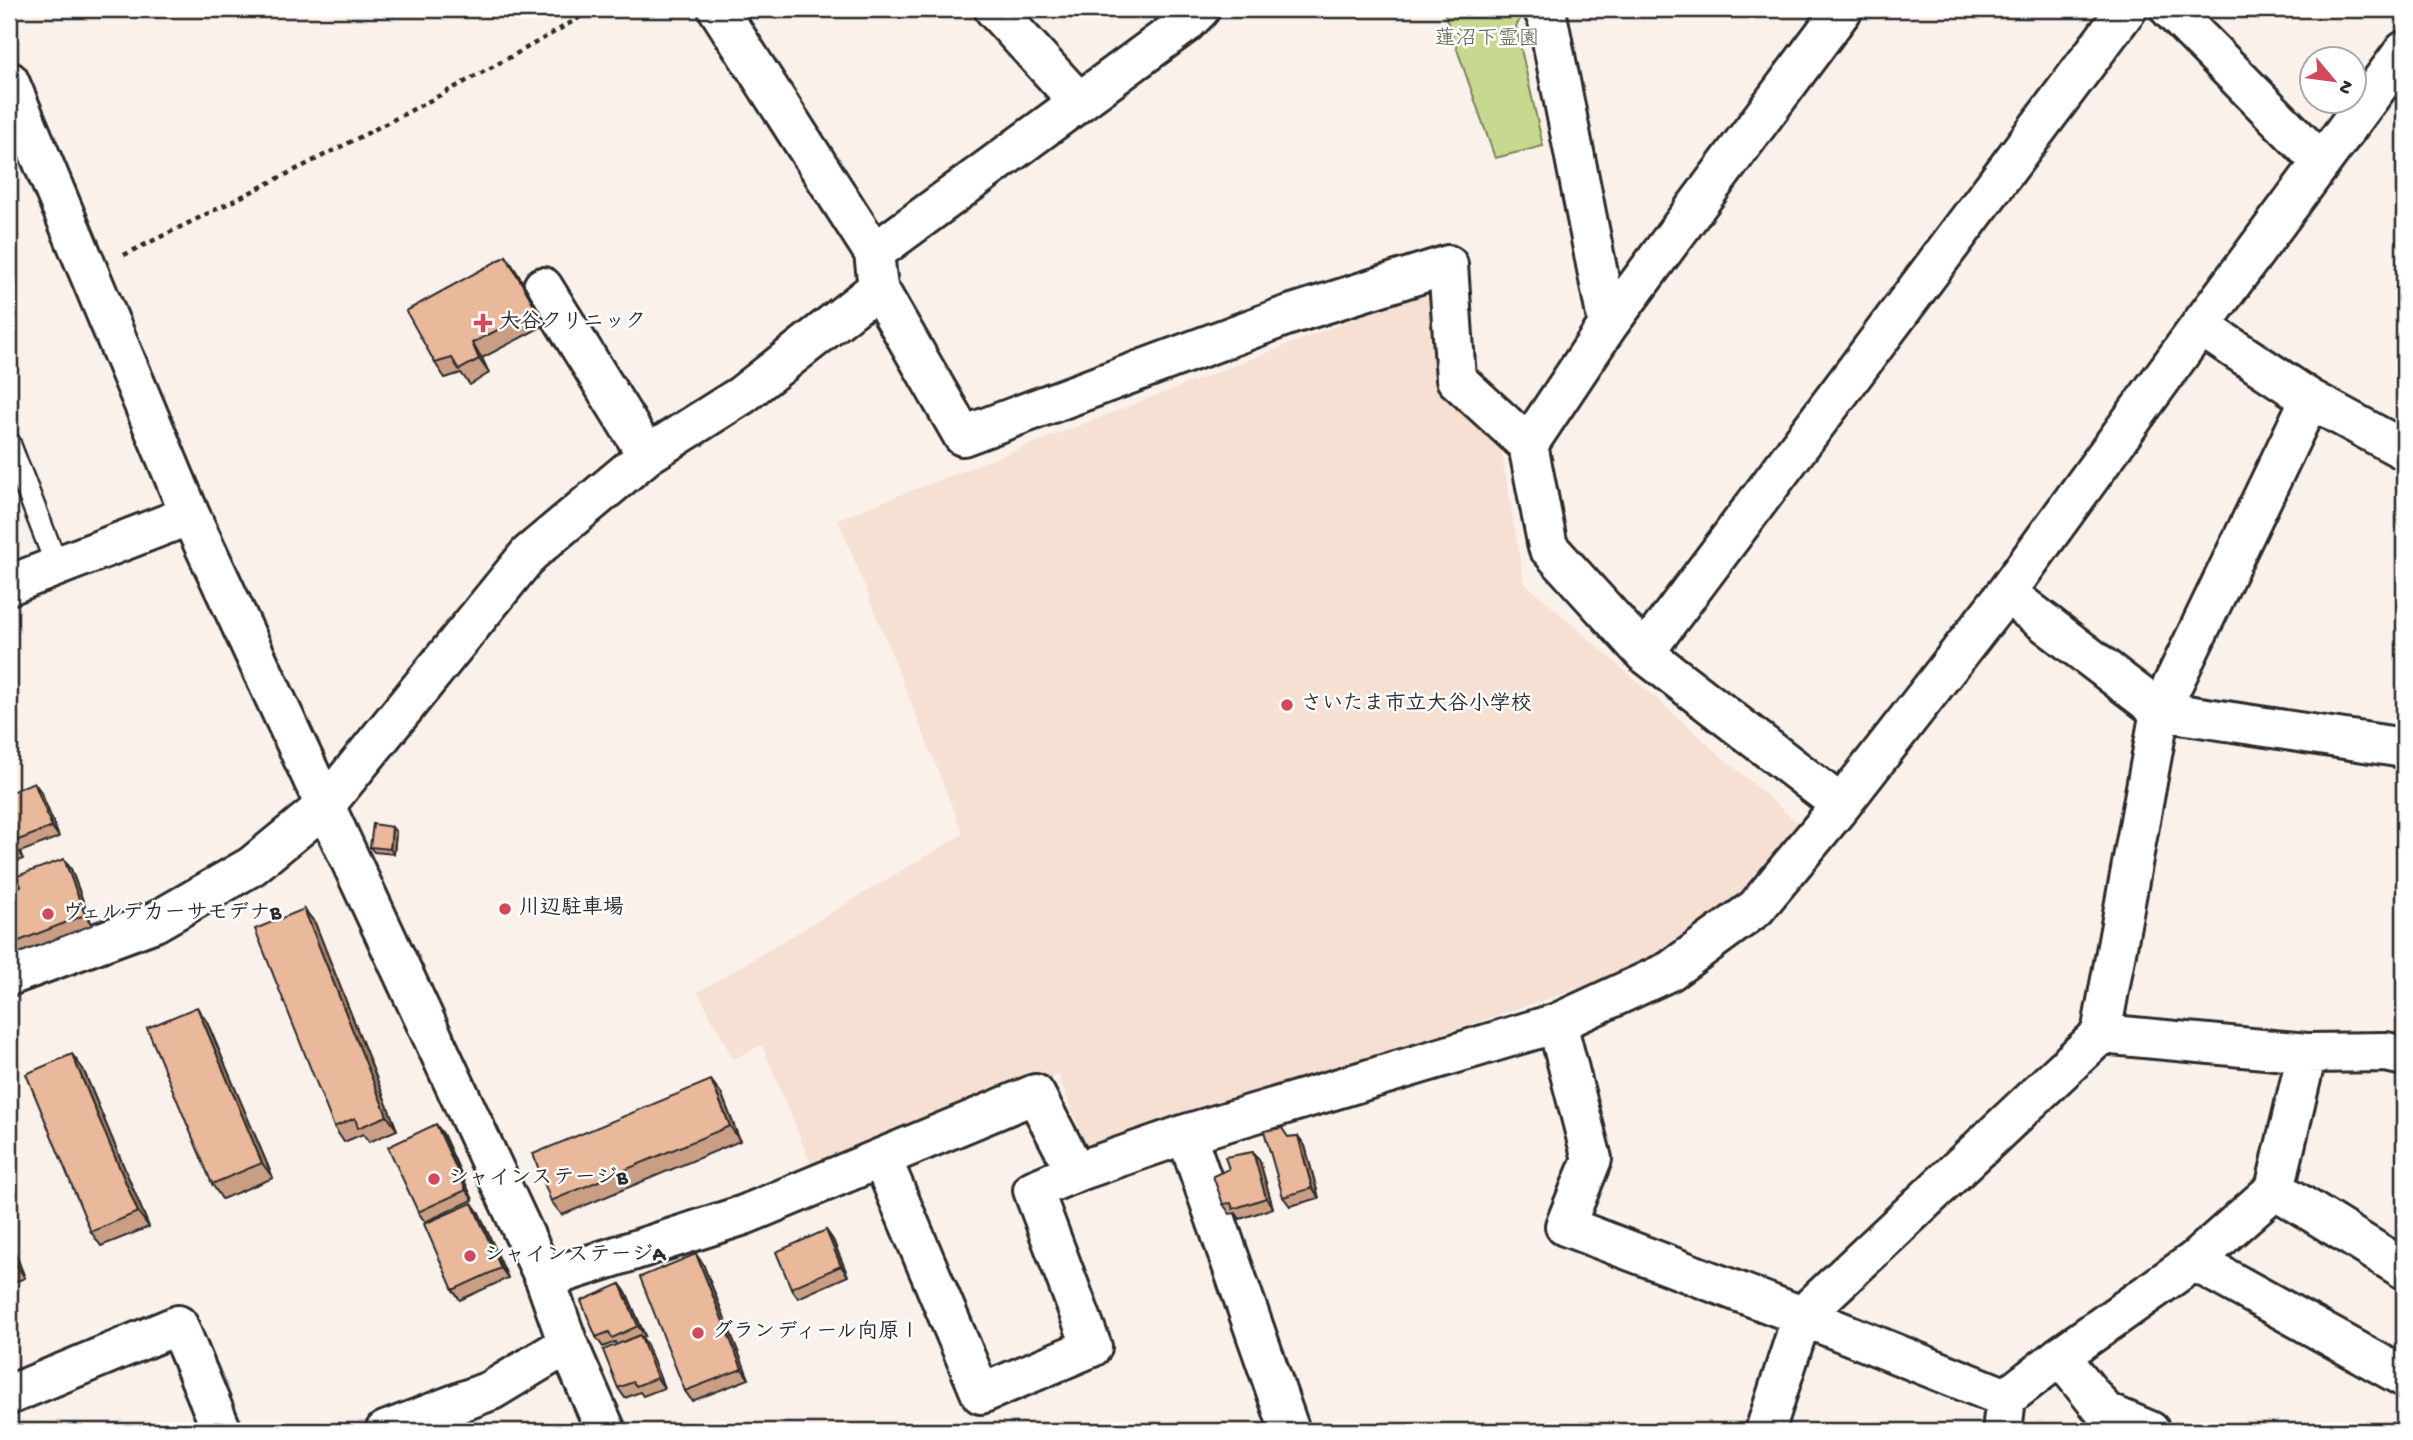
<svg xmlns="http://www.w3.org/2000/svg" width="2413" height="1440" font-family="'Gochi Hand','Klee One',sans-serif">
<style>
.built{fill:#f6e0d3}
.green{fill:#c6d98e;stroke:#78825c;stroke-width:2}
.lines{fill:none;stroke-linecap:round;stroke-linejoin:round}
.service-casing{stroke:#2b2b2b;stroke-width:26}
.minor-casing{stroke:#2b2b2b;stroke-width:44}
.tertiary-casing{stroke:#2b2b2b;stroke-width:44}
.path{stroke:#2b2b2b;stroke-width:4.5;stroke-dasharray:5 5;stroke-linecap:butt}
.service{stroke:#fff;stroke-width:21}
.minor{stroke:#fff;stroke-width:38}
.tertiary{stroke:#fff;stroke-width:38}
.wall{fill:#c99e85;stroke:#2b2b2b;stroke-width:2}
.shaded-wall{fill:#a4816c;stroke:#2b2b2b;stroke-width:2}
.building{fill:#eab89b;stroke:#2b2b2b;stroke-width:2}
.poi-dot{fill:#d1495b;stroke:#fff;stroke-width:2.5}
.labels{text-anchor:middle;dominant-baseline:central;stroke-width:5;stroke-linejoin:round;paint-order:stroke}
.park-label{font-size:21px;fill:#5a5f49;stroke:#fff}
.poi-label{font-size:21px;font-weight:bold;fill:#2b2b2b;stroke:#fff;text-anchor:start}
</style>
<rect width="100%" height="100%" fill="#fbf1eb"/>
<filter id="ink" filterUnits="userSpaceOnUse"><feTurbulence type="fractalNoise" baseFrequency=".0143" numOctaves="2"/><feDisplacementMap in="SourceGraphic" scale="14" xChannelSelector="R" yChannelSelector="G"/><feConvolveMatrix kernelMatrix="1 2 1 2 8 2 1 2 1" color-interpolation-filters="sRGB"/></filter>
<g filter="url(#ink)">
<path class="built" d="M1434,288l8,94 59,66 23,134 278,245 -121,128 -593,195 -30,-75 -245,94 -51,-124 -29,14 -35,-67 265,-158 -125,-315z"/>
<path class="green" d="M1443,9h75l3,8 -5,10 27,119 -48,12z"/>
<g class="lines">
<defs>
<path id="service" d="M9,443l48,123"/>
<path id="minor" d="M718,9l156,244 4,35 85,148 323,-120 162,-51 8,114 72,66 20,102 96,106 197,152
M994,9l85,93
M1543,9l5,11 60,305
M2170,9l151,153
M9,81l181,434 355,764 23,65 38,87
M874,253l311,-229 15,-15
M543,287l104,168
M2200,326l110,73 94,51
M1528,445l80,-120 235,-316
M9,585l181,-70
M2006,593l154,118 244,37
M1644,653l483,-644
M1557,1023l35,136 -27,67 237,90 204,82
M2101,1034l206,19 79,-1 18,4
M1186,1134l104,297
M882,1159l99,235 111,-47 -59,-157 43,-18
M2275,1189l32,-136
M2194,1261l210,116
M545,1279l199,-64 291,-121 41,78 110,-38 371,-111 113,-52 86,-63 85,-103 165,-212 194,-267 204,-275
M2060,1356l45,56 45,19
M9,1395l169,-70 44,106
M385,1431l107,-41 76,-46
M1765,1431l37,-115 299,-282 59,-323 150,-312
M2002,1431l4,-33 54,-42 134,-95 81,-72 129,80"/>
<path id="tertiary" d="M9,976l146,-54 97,-56 72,-59 205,-253 118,-99 95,-60 136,-107"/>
</defs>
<use href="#service" class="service-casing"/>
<use href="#minor" class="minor-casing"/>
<use href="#tertiary" class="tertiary-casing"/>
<path class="path" d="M124,255c159,-79 318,-156 470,-246"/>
<use href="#service" class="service"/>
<use href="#minor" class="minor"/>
<use href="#tertiary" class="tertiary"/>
</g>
<path class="wall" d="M506,256l10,15 31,53 -65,34 7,15 -19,12 -9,-12 -16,5 -10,-15z
M41,792l18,45 -39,15 3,7 -14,6v-72z
M396,832l-2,22 -20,-2 -4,-5z
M71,869l21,56 -83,32v-66z
M304,909l11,14 82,207 -28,12 -6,-8 -19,8 -10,-15z
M207,1022l66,156 -51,21 -10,-15z
M83,1069l66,158 -48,19 -10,-14z
M722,1095l18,46 -178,74 -11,-14z
M443,1134l30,66 -48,22 -7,-10z
M1298,1136l7,10 14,52 -29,8 -7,-9 5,-60z
M1253,1152l7,10 13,46 -33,11 -4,-6 -6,1 -7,-10 6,-35z
M479,1213l29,65 -48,22 -7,-10z
M826,1230l7,10 15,36 -50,22 -7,-10z
M9,1237l16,41 -16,6z
M703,1264l46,115 -57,22 -7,-10z
M620,1284l7,10 18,42 -3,1 5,8 17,43 -21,8 -3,-4 -15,6 -7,-10 -2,-43 -1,-3 -12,5 -7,-10z"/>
<path class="shaded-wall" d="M506,256l10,15 31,53 -10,-14z
M472,343l10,15 7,15 -10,-14z
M34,782l7,10 18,45 -7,-10z
M392,827l4,5 -2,22 -4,-5z
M64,859l7,10 21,56 -7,-10z
M304,909l11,14 82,207 -10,-14z
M197,1007l10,15 66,156 -11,-15z
M72,1054l11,15 66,158 -11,-15z
M711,1080l11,15 18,46 -10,-15z
M436,1124l7,10 30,66 -7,-10z
M1298,1136l7,10 14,52 -7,-10z
M1253,1152l7,10 13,46 -7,-10z
M472,1203l7,10 29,65 -7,-10z
M826,1230l7,10 15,36 -7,-10z
M9,1237l16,41 -10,-15 -6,-15z
M696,1254l7,10 46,115 -7,-10z
M620,1284l7,10 18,42 -7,-10z
M640,1335l7,10 17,43 -7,-10z"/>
<path class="building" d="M506,256l31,54 -65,33 7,16 -20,11 -7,-12 -17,5 -29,-52z
M34,782l18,45 -39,15 4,7 -8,3v-59z
M373,824l19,3 -2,22 -20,-2z
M64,859l21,56 -76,30v-54l12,-5 -4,-10z
M304,909l83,207 -29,12 -3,-10 -21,9 -79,-198z
M197,1007l65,156 -50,21 -65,-156z
M72,1054l66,158 -47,20 -65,-158z
M711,1080l19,46 -179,75 -18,-47z
M436,1124l30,66 -48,22 -30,-65z
M1282,1128l6,9 10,-1 14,52 -29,9 -19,-66z
M1253,1152l13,46 -33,11 -2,-6 -8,1 -10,-28 16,-7 -4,-12z
M472,1203l29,65 -48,22 -29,-66z
M826,1230l15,36 -50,22 -15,-36z
M9,1248l6,15 -6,3z
M696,1254l46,115 -57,22 -45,-114z
M620,1284l18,42 -26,12 -3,-6 -13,5 -15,-36z
M640,1335l17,43 -21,8 -3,-4 -15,6 -15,-38z"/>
</g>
<g class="poi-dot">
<path d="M479.5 312.5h7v7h7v7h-7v7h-7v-7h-7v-7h7z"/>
<circle cx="1287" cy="705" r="7"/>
<circle cx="505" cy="909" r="7"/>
<circle cx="48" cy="914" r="7"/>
<circle cx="434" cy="1179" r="7"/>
<circle cx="470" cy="1256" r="7"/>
<circle cx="698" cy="1333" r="7"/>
</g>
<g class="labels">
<g class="park-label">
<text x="1487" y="40">蓮沼下霊園</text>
</g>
<g class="poi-label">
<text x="499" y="323">大谷クリニック</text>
<text x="1301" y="705">さいたま市立大谷小学校</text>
<text x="519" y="909">川辺駐車場</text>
<text x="62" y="914">ヴェルデカーサモデナB</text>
<text x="448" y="1179">シャインステージB</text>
<text x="484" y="1256">シャインステージA</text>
<text x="712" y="1333">グランディール向原Ⅰ</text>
</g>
</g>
<rect width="2413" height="1440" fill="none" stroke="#fff" stroke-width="35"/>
<rect x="18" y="18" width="2378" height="1405" fill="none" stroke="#2b2b2b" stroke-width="2.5" filter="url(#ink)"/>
<g transform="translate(2333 80) rotate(119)"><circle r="33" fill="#ffffff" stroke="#aaaaaa" stroke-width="2"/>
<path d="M0-5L12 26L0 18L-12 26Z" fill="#d1495b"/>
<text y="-10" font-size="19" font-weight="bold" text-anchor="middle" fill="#2b2b2b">N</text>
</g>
</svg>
